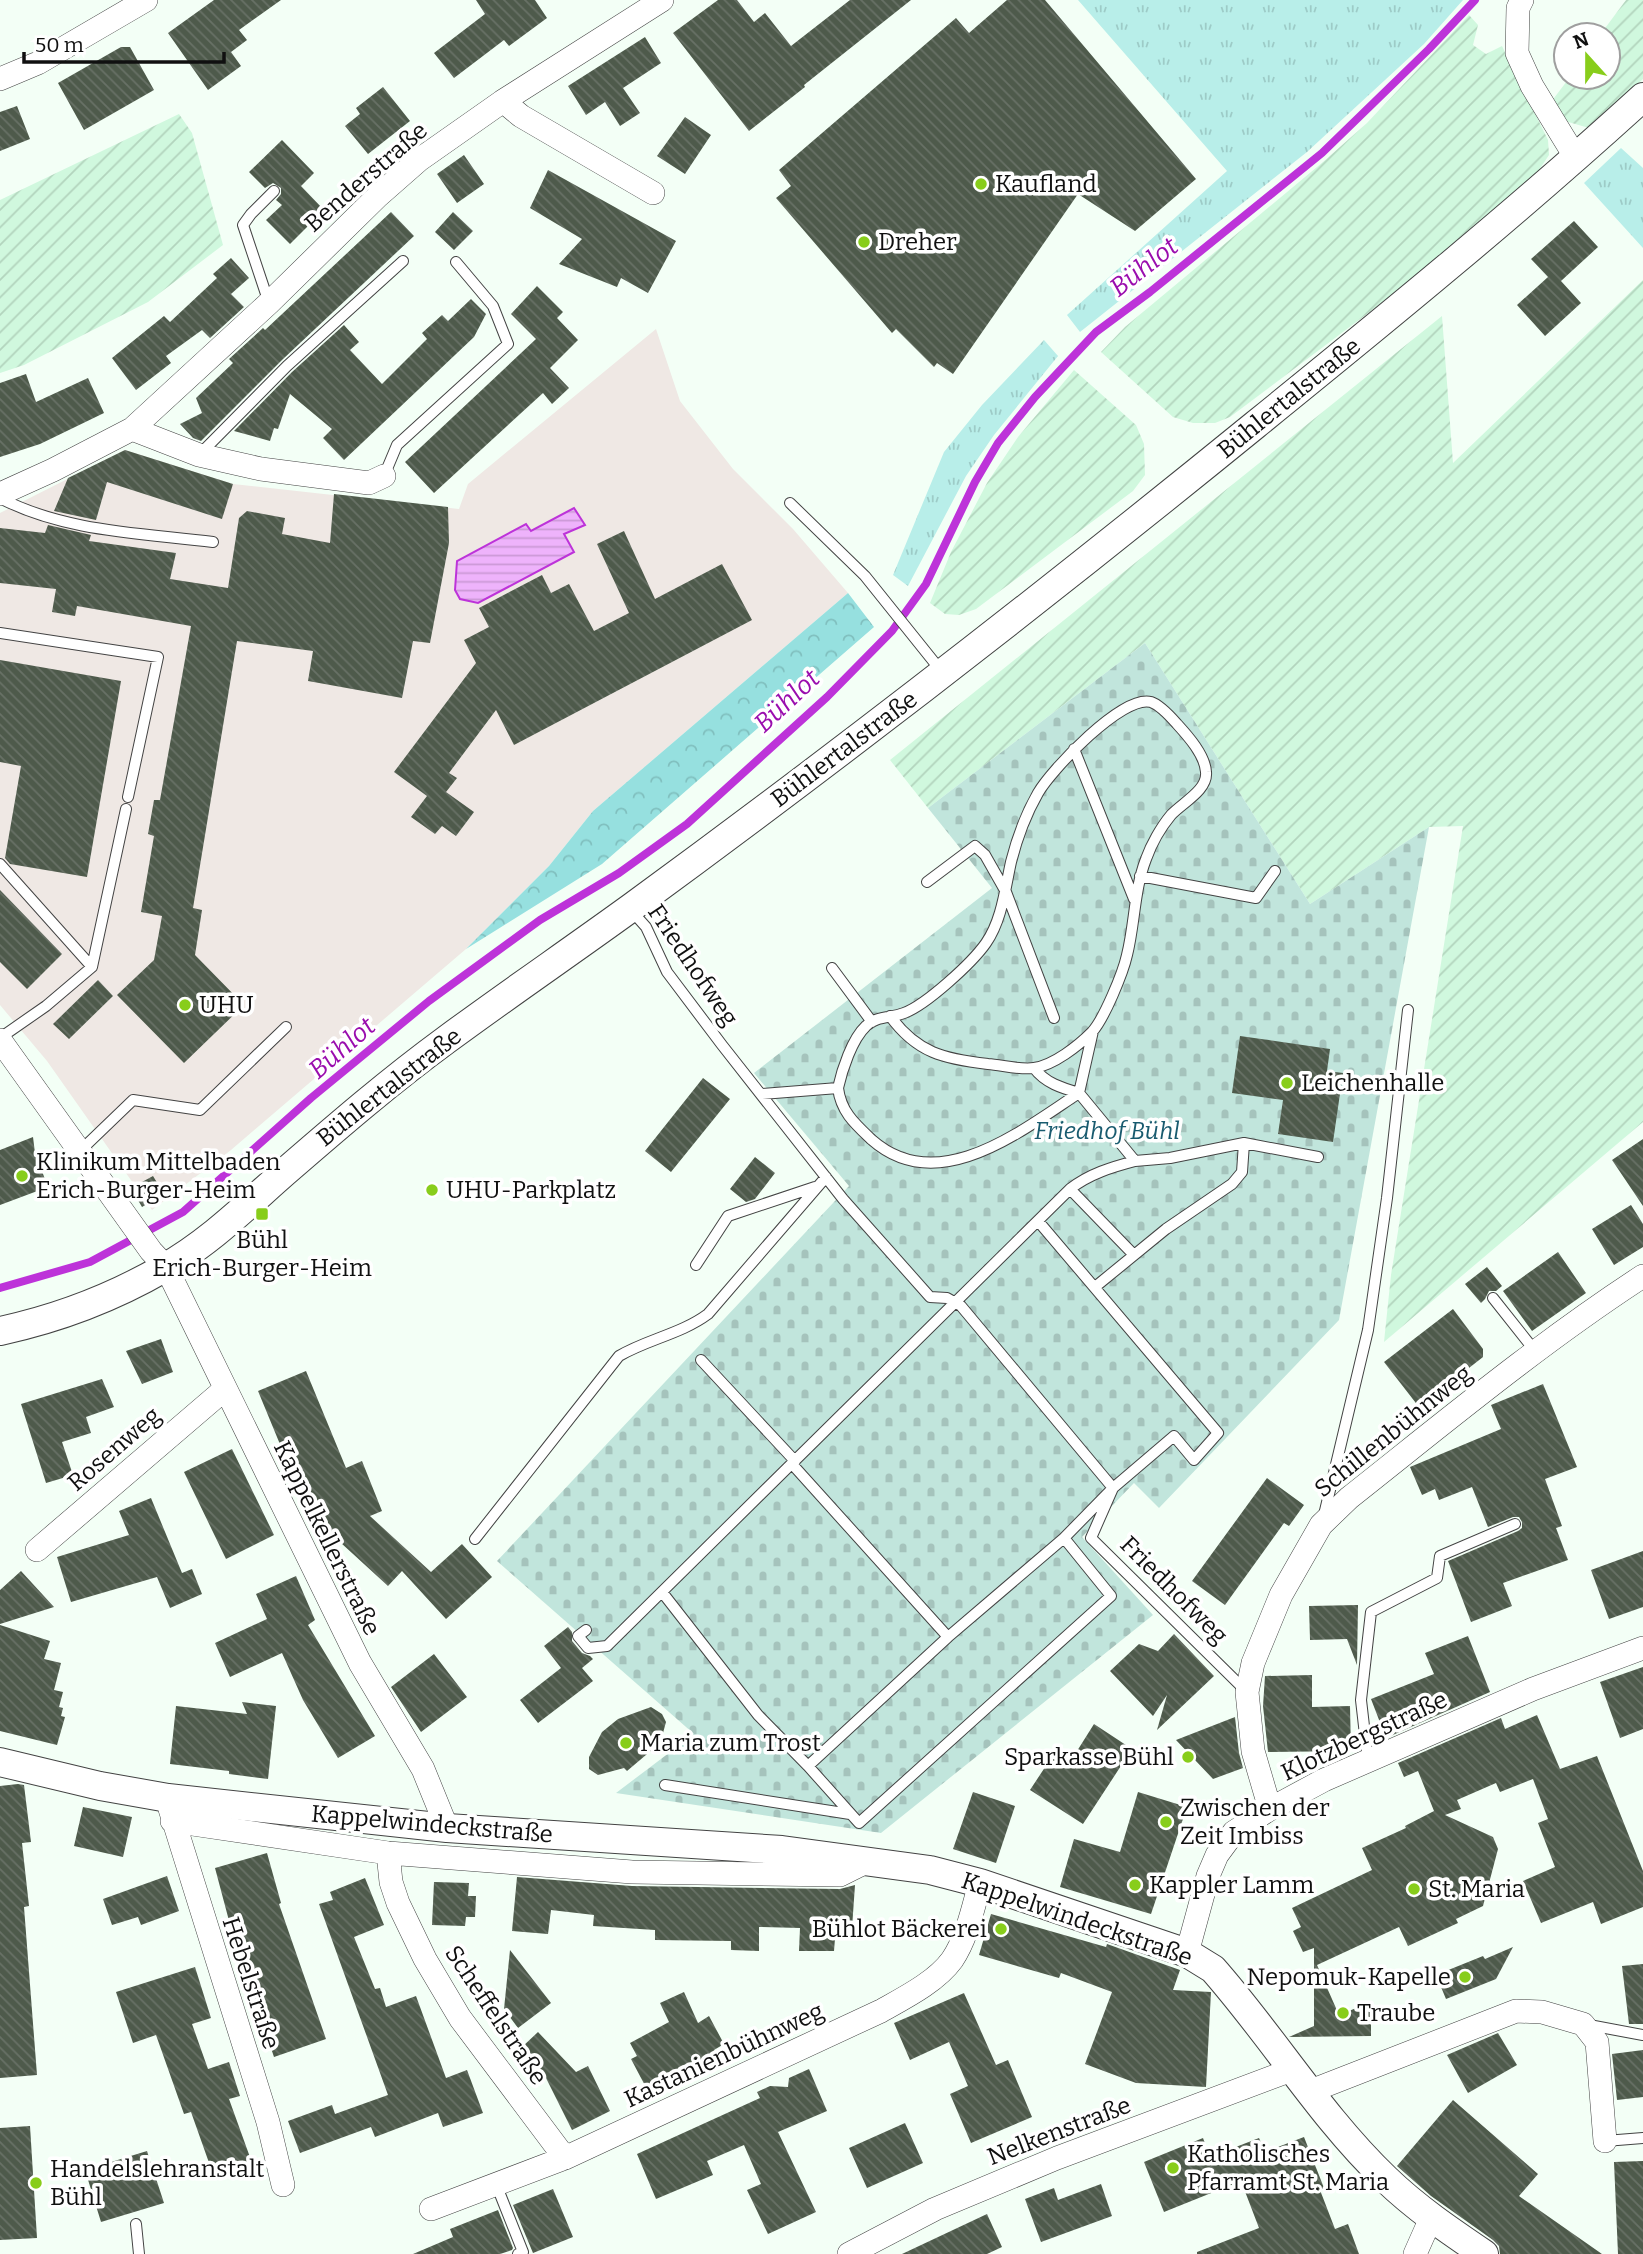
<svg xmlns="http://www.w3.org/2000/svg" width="1643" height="2254" font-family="Bitter,serif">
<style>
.industrial{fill:#efe8e4}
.farmland{fill:url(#farmland-furrows)}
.grass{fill:url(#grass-tufts)}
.forest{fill:url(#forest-crowns)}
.cemetery{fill:url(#cemetery-stones)}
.water{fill:url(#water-rules);stroke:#bd33d9;stroke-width:2}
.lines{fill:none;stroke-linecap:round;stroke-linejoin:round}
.stream{stroke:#bd33d9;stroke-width:8}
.building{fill:url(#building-back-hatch)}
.service-casing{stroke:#434343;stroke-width:12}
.minor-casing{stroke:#434343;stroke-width:24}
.tertiary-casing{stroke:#434343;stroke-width:30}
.service{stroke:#fff;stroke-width:10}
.minor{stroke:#fff;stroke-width:23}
.tertiary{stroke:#fff;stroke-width:28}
.poi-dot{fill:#88cd1b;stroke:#fff;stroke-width:2.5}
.labels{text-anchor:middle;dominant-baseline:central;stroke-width:7;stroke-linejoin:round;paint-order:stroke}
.street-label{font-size:24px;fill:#101010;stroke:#fff}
.poi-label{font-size:24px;fill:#101010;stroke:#fff;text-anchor:start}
.park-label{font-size:24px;font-style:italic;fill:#195b6f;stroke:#fff}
.water-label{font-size:26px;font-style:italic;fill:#9a0dae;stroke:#fff}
</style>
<defs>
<pattern id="farmland-furrows" width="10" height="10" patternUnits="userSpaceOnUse" patternTransform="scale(1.75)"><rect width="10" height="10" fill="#d0f8de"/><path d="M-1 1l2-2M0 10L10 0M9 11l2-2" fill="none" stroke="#b2d4bd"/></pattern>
<pattern id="grass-tufts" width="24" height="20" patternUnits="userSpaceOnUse" patternTransform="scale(1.75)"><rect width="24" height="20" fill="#b8eee9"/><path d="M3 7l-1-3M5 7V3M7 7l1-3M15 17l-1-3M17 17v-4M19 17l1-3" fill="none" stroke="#9dcbc7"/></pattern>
<pattern id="forest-crowns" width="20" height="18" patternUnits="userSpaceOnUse" patternTransform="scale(1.75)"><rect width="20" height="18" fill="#96e0df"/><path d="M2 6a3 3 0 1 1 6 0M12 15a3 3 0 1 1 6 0" fill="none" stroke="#80bfbe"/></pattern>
<pattern id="cemetery-stones" width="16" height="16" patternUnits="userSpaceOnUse" patternTransform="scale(1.75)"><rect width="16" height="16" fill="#c1e5dc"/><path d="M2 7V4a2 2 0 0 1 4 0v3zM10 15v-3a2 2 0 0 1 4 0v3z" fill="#a5c3bc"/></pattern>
<pattern id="water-rules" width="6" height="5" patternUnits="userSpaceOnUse" patternTransform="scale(1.75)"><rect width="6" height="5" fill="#eeb3fb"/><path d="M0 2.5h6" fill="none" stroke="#cb99d6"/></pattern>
<pattern id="building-back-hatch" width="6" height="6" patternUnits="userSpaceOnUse" patternTransform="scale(1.75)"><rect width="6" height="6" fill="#4e5a4b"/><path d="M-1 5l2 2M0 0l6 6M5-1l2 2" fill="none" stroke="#687166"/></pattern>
</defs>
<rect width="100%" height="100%" fill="#f3fff6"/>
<path class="industrial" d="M656,329l24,72 53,68 60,60 55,64 -255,218 -44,55 -83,83 -235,201 -79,60 -105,-149 -47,-56v-492l125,-63 108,34 226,25 9,-25z"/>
<path class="farmland" d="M1626,0h17v79l-54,49 -24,-7 -14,-19 19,-25h38v-42h-8z
M1469,15l9,10 -5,20 13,9 16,-8 46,94 1,15 -12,18 -137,116 -170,128 -15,6h-22l-20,-6 -72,-65 24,-25 198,-165 44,-39z
M179,114l13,19 31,112 -75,57 -124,63 -24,8v-173z
M1643,280v842l-259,220 7,-67 72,-449 -34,1 -119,77 -165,-261 -217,165 -38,-48 552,-444 11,147z
M1074,370l62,55 8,19 1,31 -12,16 -157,118 -17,6 -14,-1 -15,-11 21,-51 36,-69 31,-46z"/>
<path class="grass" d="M1078,0h385l-39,44 -117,108 -227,180 -13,-17 160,-144z
M1621,148l22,20v80l-59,-65z
M1044,340l14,16 -64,79 -28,41 -58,110 -15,-11 51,-123 38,-47z"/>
<path class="forest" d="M848,593l26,34 -272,237 -136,85 83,-83 44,-55z"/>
<path class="cemetery" d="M1145,643l165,261 119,-77 -90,493 -180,188 -25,-25 -52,54 71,78 -272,218 -265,-40 78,-59 -197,-173 352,-375 -95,-113 238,-185 -64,-80z"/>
<path class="water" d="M574,508l11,17 -21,9 10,18 -96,51 -18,-4 -5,-9 2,-29 69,-37 5,7z"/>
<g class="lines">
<path class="stream" d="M0,1288l90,-26 93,-50 128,-114 118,-97 111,-81 79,-47 68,-49 140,-127 65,-66 34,-47 49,-102 23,-39 37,-46 61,-65 54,-40 172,-139 107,-104 46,-49"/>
</g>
<path class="building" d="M214,0h67l-42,30 8,10 -16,12 10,14 -33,24 -40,-57z
M476,0h59l12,18 -38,28 -5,-6 -50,38 -20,-25 51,-39z
M718,0h19l17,22 11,-9 26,33 59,-46h61l-107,85 1,2 -56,44 -76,-98z
M1007,0h38l151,179 -61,52 -57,-37 -125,180 -16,-11 -3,4 -38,-38 -4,4 -116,-135 15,-12 -12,-16 177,-152 13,15z
M645,37l16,26 -38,25 17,25 -20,13 -15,-24 -19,13 -18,-29z
M121,47h9l24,43 -70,40 -26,-47z
M383,87l27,34 -42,33 -23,-28 15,-12 -4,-6z
M17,106l13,33 -30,12v-39z
M685,117l26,18 -26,39 -28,-18z
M282,140l32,33 -13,13 23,24 -34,34 -24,-24 16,-15 -6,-5 5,-6v-6l-8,-5 -8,5 -16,-16z
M464,155l20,29 -27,19 -20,-29z
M548,170l128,71 -28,52 -27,-15 -4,9 -58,-23 23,-25 -52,-31z
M391,212l23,24 -132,124 -81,81 -8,-3 -13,-14 22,-11 -6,-15 37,-35 -4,-4 34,-31 2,2z
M453,212l20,19 -19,19 -19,-18z
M1574,221l24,26 -37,34 20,22 -36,33 -28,-31 31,-28 -17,-18z
M231,258l18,20 -18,16 13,13 -34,31 -8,-8 -36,26 5,7 -35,27 -24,-32 52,-42 6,6 47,-44 -4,-4z
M537,286l26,26 -6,6 21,22 -28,28 19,20 -17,16 -9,-11 -109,100 -29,-31 131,-123 -25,-25z
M471,299l15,15 -12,23 -130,123 -21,-22 9,-9 -42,-35 -12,35 -4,-1 -4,13 -36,-10 58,-59 52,-47 15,17 -9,8 32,34 45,-45 -5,-6 20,-18 6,6z
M26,374l10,28 52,-24 16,35 -64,31 -40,13v-74z
M125,450l108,34 -11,35 -115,-37 -11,38 -42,-9 14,-33z
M334,494l114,13 1,36 -19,100 -17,-2 -11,57 -94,-17 5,-30 -76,-10 -44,267 9,2 -7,45 49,50 -60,58 -67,-68 37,-35 8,-44 -21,-4 13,-76 -6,-2 6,-34h6l31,-174 -114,-20 -2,10 -23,-4 4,-23 -56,-6v-55l45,5 3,-8 43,10 -2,6 87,12 -6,26 58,9 11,-70 8,-7 38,7 -3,16 48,9z
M624,531l31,68 67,-35 30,56 -238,125 -18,-35 -47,63 8,5 -11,14 28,20 -18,24 -14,-10 -7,8 -24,-17 16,-21 -33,-24 82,-109 -12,-23 25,-13 -10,-19 63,-33 9,18 18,-9 25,47 35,-18 -32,-69z
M0,660l121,21 -34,196 -77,-13 -5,-6 16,-92 -21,-4z
M0,890l62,64 -35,35 -27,-27z
M98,980l15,16 -44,43 -16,-15z
M1240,1036l90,13 -3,22 16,2 -10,69 -55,-8 5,-34 -51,-7z
M703,1078l27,21 -59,73 -26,-21z
M33,1137l2,16 13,34 -48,18v-55z
M1643,1139v67l-31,-46z
M755,1157l20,16 -20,26 -9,3 -16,-13z
M153,1176l11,18 -22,13 -11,-19z
M1631,1205l12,19v23l-29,18 -22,-36z
M1558,1252l28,41 -54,38 -29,-40z
M1487,1267l15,19 -6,5h-7l-4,8 -4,4 -16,-19z
M1453,1309l30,40v8l-64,50 -35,-45z
M161,1339l12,33 -31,12 -16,-33z
M306,1371l40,97 16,-7 20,50 -12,5 61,56 31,-28 30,33 -46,42 -44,-48 -14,15 -59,-54 -6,3 -34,-83 -5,2 -26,-63z
M102,1379l12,28 -28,10 5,16 -29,9 11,33 -27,8 -25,-79z
M1543,1384l34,83 -32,12 17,47 -6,2 12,32 -65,23 9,23 -41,16 -23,-61 70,-30 4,-3v-6l-3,-5h-6l-25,10 -16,-40 -33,13 -4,-11 -13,6 -12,-28 91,-38 -10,-24z
M232,1449l42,86 -48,24 -42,-87z
M1267,1478l37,27 -15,21 -5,-3 -59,82 -33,-24z
M151,1498l31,75 10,-4 10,25 -32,14 -13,-31 -86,25 -14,-45 72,-22 -10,-24z
M1643,1551v56l-34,12 -18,-49z
M21,1571l33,36 -54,17v-34z
M296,1576l19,44 -7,5 67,111 -37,22 -35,-58 -21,-47 -52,24 -15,-34 52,-24 -11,-25z
M1358,1605l-1,60 -10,-26 -37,1 -1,-34z
M0,1625l50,16 -6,18 17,4 -7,27 9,2 -4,15 4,1 -2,8 4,1 -8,28 -57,-14z
M568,1627l4,5v9l10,12 8,3 3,3 -11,9 11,13 -55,42 -18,-23 41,-32 -17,-22z
M1174,1634l40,42 -57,54 10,-35 -14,21 -43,-45 29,-27 19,7z
M1468,1636l22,56 -104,46 -15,-39 63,-25 -9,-21z
M434,1654l33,43 -46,35 -30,-45z
M1643,1667v62l-23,9 -20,-56z
M1312,1675v32l38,-1 1,45 -83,1 -5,-46 2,-30z
M242,1702l34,4 -8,73 -39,-5v-3l-59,-7 6,-58 71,8z
M651,1707l11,7 4,8 -3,11 -14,11 4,5 -26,22 -3,-3 -26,7 -9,-6v-12l13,-25 16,-13z
M1537,1715l23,54 37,-13 46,115v36l-42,17 -8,-22 -52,21 -18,-42 32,-14 -17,-44 10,-4 -15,-40 -33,13 -4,-9 -39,17 4,9 -16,6 48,22 5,12 -15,57 -27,13 2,4 -50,23 -9,-19 -82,38 22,50 32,-13v34l-82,1 25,-11v-78l-11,4 -10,-21 8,-4 -9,-19 80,-38 -10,-22 44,-20 -1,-2 29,-15 -16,-40 -14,6 -6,-14 103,-45 4,11z
M1235,1717l4,36 4,15 -30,11 -37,-39z
M1094,1724l38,25 -49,75 -53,-34 27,-41 15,10z
M18,1784l6,1 7,57 -9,1 7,63 -5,1 13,168 -37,3v-292z
M973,1792l42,14 -19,57 -43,-14z
M1138,1792l49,15 -36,107 -91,-27 14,-48 46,13z
M83,1807l49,10 -9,40 -49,-11z
M267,1853l14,50 -2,1 47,135 -52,18 -42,-125 -17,-64z
M167,1876l12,35 -38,14 -3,-8 -26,8 -9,-26z
M517,1877l115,9 208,3 15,-4 -3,43 -16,-2 -2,25h-35l1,-23 -41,-1v24l-28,-1v-9l-76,-1v-10l-62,-4 1,-11 -43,-5 -3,24 -36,-3z
M365,1878l19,47 -30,12 21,52 5,-1 6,19 30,-11 30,82 21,-8 16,43 -40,14 -5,-14 -63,24 -4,-10 -71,26 -12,-32 44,-16 3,9 53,-19 -69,-191 14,-4 -3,-8z
M434,1882l35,1 -1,13h8l-1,21h-9l-1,9 -33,-1z
M991,1914l115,33 1,-3 73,26 -7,20 38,2 -5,95 -70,-4 -51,-19 27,-72 -51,-19 -2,5 -80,-23z
M1513,1947l-17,32 -50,20 -10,-24 47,-19 2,3z
M510,1950l41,53 -33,25 -14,-19z
M1643,1964v60h-14l-7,-58z
M195,1967l16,51 -19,6 16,45 21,-7 11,34 -11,3 22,61 -38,14 -22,-62 -7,2 -28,-79 -23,8 -17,-51z
M684,1992l14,31 11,-7 15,28 -10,6 5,8 -69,37 -19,-36 6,-3 -7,-13 39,-21 -9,-19z
M964,1993l32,72 12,-5 24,57 -61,26 -21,-49 18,-8 -19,-44 -39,18 -16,-37z
M538,2032l38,40 12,-6 22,45 -38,19 -29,-58 -22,-24z
M1498,2033l19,32 -49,28 -21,-38z
M1643,2050v47l-26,3 -5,-46z
M809,2069l18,42 -49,21 38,80 -48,22 -21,-44 14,-6 -17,-39 -37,16 6,14 -57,24 -19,-45 123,-56 -3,-6 13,-6 18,1 1,-9z
M1453,2100l85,74 -19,22 83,58h-102l-1,-8 -6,-6 -62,-44 -34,-30z
M905,2123l18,40 -56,25 -18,-40z
M30,2126l7,112 -37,2v-112z
M1304,2137l20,51 -4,2 15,39 13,-5 11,30h-162v-2l62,-24 -18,-47 -77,31 -20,-50 59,-24 7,19 49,-19 6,14z
M147,2151l17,52 -63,19 -16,-52z
M1643,2161v93h-25l-4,-92z
M1101,2184l11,32 -71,26 -16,-43 29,-11 4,12z
M553,2189l20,48 -40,16 -20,-48z
M498,2210l15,38 -1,2 -12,4h-87l40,-17 -3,-8z
M987,2214l15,33 -15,7h-85z"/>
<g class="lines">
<defs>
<path id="service" d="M269,303l-26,-78 8,-11 23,-23
M199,455l88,-89 116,-105
M384,476l13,-31 111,-101 -15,-38 -37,-44
M0,498c65,34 142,35 213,44
M790,503l75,73 77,96
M0,633l158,24 -30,140
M1074,749l60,150
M0,864l92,103
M1140,876l116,22 19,-27
M927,882l48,-36 10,9 21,37 48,126
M630,909l16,18 21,45 55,73 121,154 87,98 17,1 14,8 152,182 -22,50 154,152
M832,968l40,54
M0,1038l46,-32 46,-39 34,-158
M1034,1068c11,15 28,20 45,25l14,-62
M838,1088c4,-18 14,-49 28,-62 10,-10 25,-8 38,-13 22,-8 68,-50 82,-70 16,-23 19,-54 25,-81 6,-24 15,-48 27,-69 13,-23 85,-99 113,-91 9,3 19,14 26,22 11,12 28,31 29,48 2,18 -24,31 -35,43 -10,12 -20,30 -25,44 -12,31 -11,64 -19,96 -4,18 -23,64 -35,77 -14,14 -38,33 -58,36 -15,2 -32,-3 -46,-4 -44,-5 -71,-11 -98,-48
M80,1151l53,-51 67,10 86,-83
M1135,1161l35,-3 74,-15 74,14
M1070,1189l64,66
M1038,1221l180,212 -24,27 -20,-24 -61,52 -49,50
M696,1265l32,-49 87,-29
M1095,1287l71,-58 66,-45 10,-12 2,-29
M1493,1298l42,53
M701,1360l94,101
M1324,1515l44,-185 19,-132 21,-188
M475,1539l144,-183c29,-17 62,-22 89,-42l118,-137
M662,1592l96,123 50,51 140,-129 -156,-173
M586,1630l-8,6 10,12 19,-2 463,-457c19,-15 42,-22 65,-28l-56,-68c-58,38 -141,105 -207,47 -17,-16 -31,-28 -34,-52l-76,6
M1368,1761l-7,-61 10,-88 66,-34 3,-22 75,-32
M808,1766l51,57 252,-227 -47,-58 -116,99
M665,1785l185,29
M1589,2025l54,10
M1605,2141l38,-3
M496,2184l27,68 -5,2
M136,2224l3,30"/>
<path id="minor" d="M1522,0l-4,8 -1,45 15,33 44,72
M0,79l38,-16 108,-63
M503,101l18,15 132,77
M132,429l67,26 62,14 108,14 15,-7
M0,494l53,-24 79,-41 137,-126 109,-107 41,-36 84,-59 159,-101
M0,1040l151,211 15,16 194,396 63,106 24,59
M37,1550l188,-161
M170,1809l98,313 15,63
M1270,1809l-17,-58 -6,-59 6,-29 28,-68 40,-70 28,-27c96,-76 191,-155 294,-222
M172,1821l216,32 244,19 208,3 28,-14
M388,1853l3,29 7,21 27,56 35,59 105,140
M1187,1953l21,-77 9,-21 17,-23 36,-23 54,-29 209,-91 110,-41
M1311,2091l205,-80 26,1 41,12 14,18 8,99
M431,2209l134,-51 316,-147c23,-13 55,-29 71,-51 15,-22 21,-52 28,-77
M849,2254l86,-45 122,-51 237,-89
M1415,2254l16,-36"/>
<path id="tertiary" d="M0,1331c56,-12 114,-34 164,-63 45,-25 83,-63 122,-97 52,-45 104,-90 160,-131 61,-45 124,-88 186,-133 212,-155 419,-316 623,-482 132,-107 263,-214 388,-328
M0,1762l100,24 68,12 279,30 335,22 148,20 50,13 207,70 26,16c60,68 108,148 173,210 30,29 64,52 98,75"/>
</defs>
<use href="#service" class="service-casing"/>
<use href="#minor" class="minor-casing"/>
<use href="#tertiary" class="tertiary-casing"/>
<use href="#service" class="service"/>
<use href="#minor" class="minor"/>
<use href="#tertiary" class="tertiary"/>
</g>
<g class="poi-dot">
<circle cx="981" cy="184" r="7"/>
<circle cx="864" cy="242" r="7"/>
<circle cx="185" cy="1005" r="7"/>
<circle cx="1287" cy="1083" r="7"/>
<circle cx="22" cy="1176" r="7"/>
<circle cx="432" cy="1190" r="7"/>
<rect x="255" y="1207" width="14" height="14" rx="3.5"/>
<circle cx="626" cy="1743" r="7"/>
<circle cx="1188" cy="1757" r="7"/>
<circle cx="1166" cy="1822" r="7"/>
<circle cx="1135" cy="1885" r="7"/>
<circle cx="1414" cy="1889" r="7"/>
<circle cx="1001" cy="1929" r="7"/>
<circle cx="1465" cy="1977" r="7"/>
<circle cx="1343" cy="2013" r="7"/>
<circle cx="1173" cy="2168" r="7"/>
<circle cx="36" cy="2183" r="7"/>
</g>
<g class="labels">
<g class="street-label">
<text transform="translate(366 177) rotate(-41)">Benderstraße</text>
<text transform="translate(1289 398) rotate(-39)">Bühlertalstraße</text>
<text transform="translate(844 749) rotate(-37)">Bühlertalstraße</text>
<text transform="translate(693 965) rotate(56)">Friedhofweg</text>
<text transform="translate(389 1087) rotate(-38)">Bühlertalstraße</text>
<text transform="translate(1393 1431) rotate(-39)">Schillenbühnweg</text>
<text transform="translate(114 1449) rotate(-41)">Rosenweg</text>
<text transform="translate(327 1538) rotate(64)">Kappelkellerstraße</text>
<text transform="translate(1174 1590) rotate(45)">Friedhofweg</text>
<text transform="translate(1364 1736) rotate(-25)">Klotzbergstraße</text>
<text transform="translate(432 1824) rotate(5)">Kappelwindeckstraße</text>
<text transform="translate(1077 1919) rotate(19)">Kappelwindeckstraße</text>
<text transform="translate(251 1983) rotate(72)">Hebelstraße</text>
<text transform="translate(496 2015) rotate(56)">Scheffelstraße</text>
<text transform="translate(724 2055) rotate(-25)">Kastanienbühnweg</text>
<text transform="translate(1059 2131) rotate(-21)">Nelkenstraße</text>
</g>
<g class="poi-label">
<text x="995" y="184">Kaufland</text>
<text x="878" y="242">Dreher</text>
<text x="199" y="1005">UHU</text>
<text x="1301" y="1083">Leichenhalle</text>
<text x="36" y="1162">Klinikum Mittelbaden<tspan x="36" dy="28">Erich-Burger-Heim</tspan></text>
<text x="446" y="1190">UHU-Parkplatz</text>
<text x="262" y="1240" text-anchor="middle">Bühl<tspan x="262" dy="28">Erich-Burger-Heim</tspan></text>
<text x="640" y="1743">Maria zum Trost</text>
<text x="1174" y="1757" text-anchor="end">Sparkasse Bühl</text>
<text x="1180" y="1808">Zwischen der<tspan x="1180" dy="28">Zeit Imbiss</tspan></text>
<text x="1149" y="1885">Kappler Lamm</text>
<text x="1428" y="1889">St. Maria</text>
<text x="987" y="1929" text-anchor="end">Bühlot Bäckerei</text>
<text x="1451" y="1977" text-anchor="end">Nepomuk-Kapelle</text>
<text x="1357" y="2013">Traube</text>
<text x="1187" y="2154">Katholisches<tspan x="1187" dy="28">Pfarramt St. Maria</tspan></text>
<text x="50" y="2169">Handelslehranstalt<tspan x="50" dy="28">Bühl</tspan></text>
</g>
<g class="park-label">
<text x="1107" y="1131">Friedhof Bühl</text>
</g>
<g class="water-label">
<text transform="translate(1144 267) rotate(-38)">Bühlot</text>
<text transform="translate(787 701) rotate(-43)">Bühlot</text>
<text transform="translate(342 1048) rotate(-41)">Bühlot</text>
</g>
</g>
<g transform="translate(1587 56) rotate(339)"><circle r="33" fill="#ffffff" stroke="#9f9f9f" stroke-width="2"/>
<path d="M0-5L12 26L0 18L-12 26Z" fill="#88cd1b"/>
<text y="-10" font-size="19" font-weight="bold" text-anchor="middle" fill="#101010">N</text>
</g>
<path d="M24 52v10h200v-10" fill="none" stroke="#101010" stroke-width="3.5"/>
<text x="35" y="52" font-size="21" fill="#101010" stroke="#ffffff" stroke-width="5" paint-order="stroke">50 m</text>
</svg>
